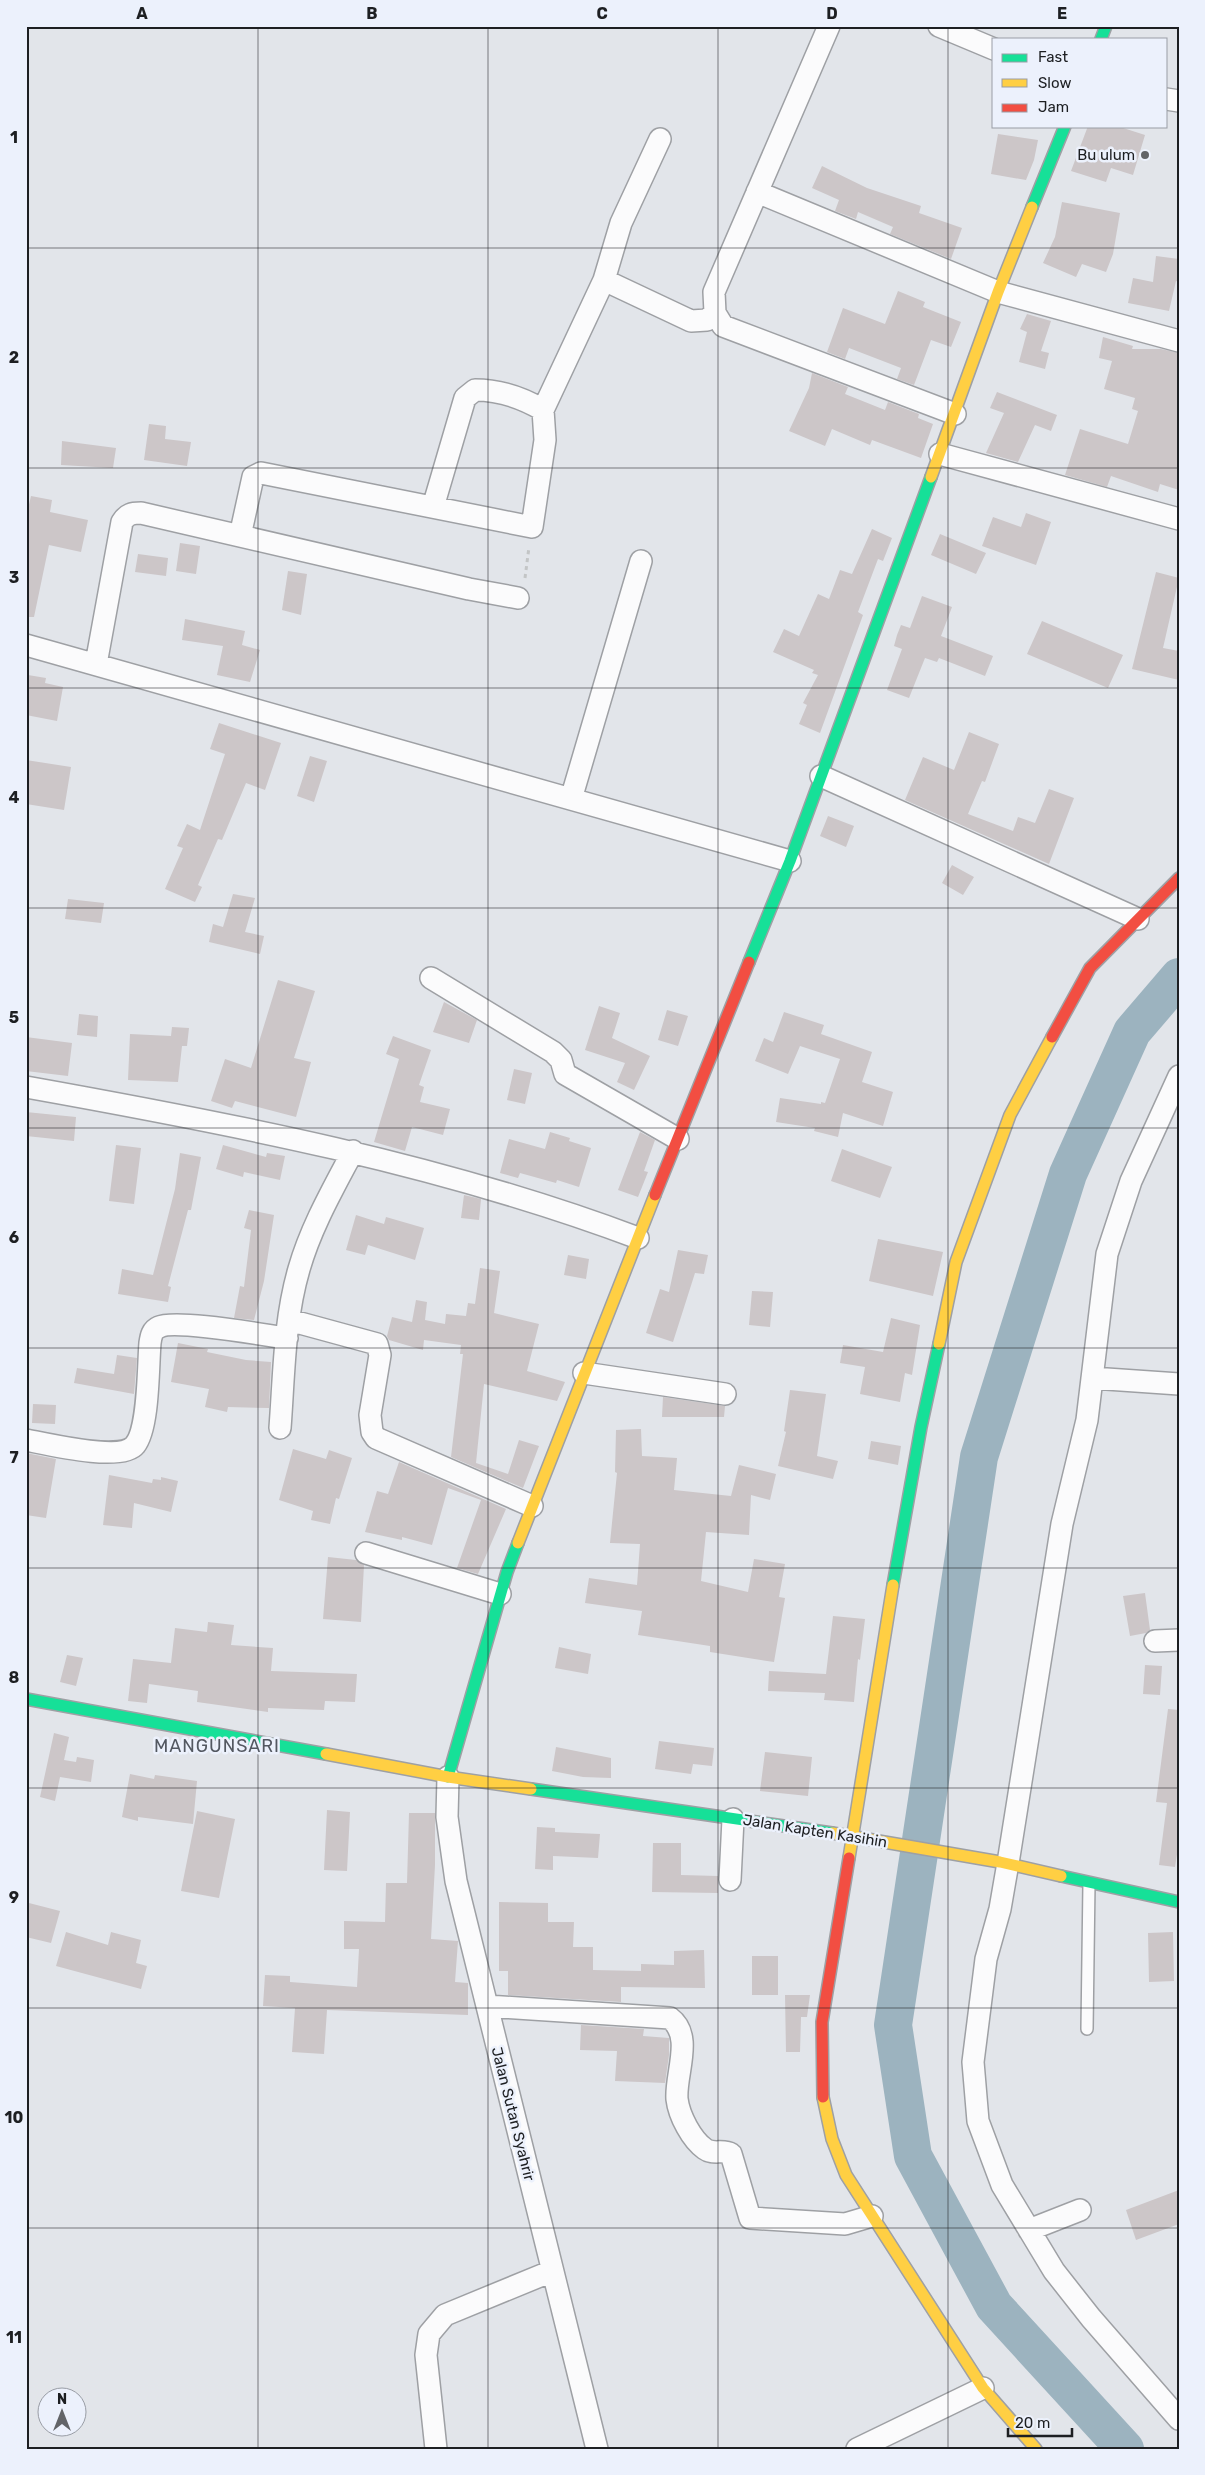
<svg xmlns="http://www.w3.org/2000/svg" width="1205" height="2475" font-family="Rubik,sans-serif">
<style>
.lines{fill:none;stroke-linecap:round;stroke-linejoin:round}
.river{stroke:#9cb3bf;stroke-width:38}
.building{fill:#ccc6c8}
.lane-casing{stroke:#9ea0a4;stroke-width:14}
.street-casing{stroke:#9ea0a4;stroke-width:24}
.fast-casing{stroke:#9ea0a4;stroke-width:14}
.slow-casing{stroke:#9ea0a4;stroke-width:14}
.jam-casing{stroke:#9ea0a4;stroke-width:14}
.path{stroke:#c3c5c6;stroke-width:3;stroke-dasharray:4 4;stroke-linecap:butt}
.lane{stroke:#fbfbfc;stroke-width:11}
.street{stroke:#fbfbfc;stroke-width:21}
.fast{stroke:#16e098;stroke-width:11}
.slow{stroke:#ffcf43;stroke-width:11}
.jam{stroke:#f24e42;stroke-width:11}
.grid{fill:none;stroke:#1d1f22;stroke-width:1;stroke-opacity:0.55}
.poi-dot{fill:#626468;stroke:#ecf1fc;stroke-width:2}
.labels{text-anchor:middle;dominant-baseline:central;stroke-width:5;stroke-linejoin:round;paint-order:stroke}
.poi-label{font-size:15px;fill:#1d1f22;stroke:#ecf1fc;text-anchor:end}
.street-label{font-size:15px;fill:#1d1f22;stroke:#ecf1fc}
.quarter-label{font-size:18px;letter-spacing:1px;fill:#535861;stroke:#ecf1fc}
.neatline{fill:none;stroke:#1d1f22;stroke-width:2}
.grid-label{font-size:16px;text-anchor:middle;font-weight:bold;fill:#1d1f22}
</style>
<rect width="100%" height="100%" fill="#e2e5ea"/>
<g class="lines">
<path class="river" d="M1125,2449l-131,-143 -81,-150 -20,-131 86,-568 89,-283 64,-142 47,-55"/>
</g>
<path class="building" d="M1088,126h29l28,9 -12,40 -22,-7 -5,14 -35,-11z
M998,134l40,6 -4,20 -8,20 -35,-6z
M822,166l45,22 54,18 -2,7 43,15 -11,31 -61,-25 3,-7 -35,-15 -2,7 -21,-8 4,-11 -27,-12z
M1062,202l58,11 -7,41 -7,18 -24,-8 -6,13 -33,-14 12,-26z
M1156,256l23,3v23l-3,-1 -7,30 -41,-8 5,-25 20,4z
M898,291l27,11 -2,5 38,15 -10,25 -20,-7 -17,45 -17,-6 4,-11 -52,-20 -4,11 -18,-7 16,-44 42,16z
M1027,314l24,7 -10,30 8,2 -4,16 -26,-7 8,-30 -7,-3z
M1103,337l30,9 -1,3h29l18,4v137l-19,-6 -2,8 -47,-16 -4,11 -42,-12 15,-46 48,15 10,-33 -6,-2 3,-11 -31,-9 8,-28 -13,-3z
M812,373l36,14 -3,7 40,16 3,-8 31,12 -1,4 15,6 -12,34 -49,-18 -2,5 -38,-16 -7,17 -36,-15 20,-43z
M997,392l60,23 -6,16 -16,-6 -17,37 -32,-9 18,-40 -14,-5z
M149,424l17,2 -1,13 26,3 -4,24 -43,-6z
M62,441l54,7 -3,20 -52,-3z
M31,496l21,4 -2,12 38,8 -7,32 -32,-7 -15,72h-8v-100z
M1026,513l25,9 -15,43 -54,-19 11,-29 28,10z
M872,529l20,9 -9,23 -5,-2 -20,53 5,3 -43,118 -21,-9 8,-19 -4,-2 15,-28 -6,-2 2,-3 -41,-18 11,-23 15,7 19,-42 11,5 11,-29 12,4z
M940,534l46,19 -10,21 -45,-19z
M180,543l20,3 -4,28 -20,-3z
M138,554l30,4 -2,18 -31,-4z
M288,571l19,3 -6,41 -19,-5z
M1156,572l23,6 -16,70 16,3v29l-47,-11z
M922,596l30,11 -11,29 52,20 -8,20 -46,-18 -2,4 -12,-4 -16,40 -22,-8 15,-41 -8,-3 3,-11 4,-10 9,3z
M185,619l60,12 -3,14 18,5 -10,32 -33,-7 6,-29 -41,-6z
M1042,621l81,34 -15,33 -81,-34z
M28,675l18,3 -1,5 18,4 -6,34 -31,-6z
M219,723l62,20 -16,47 -19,-7 -24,57 -4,-1 -20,46 4,2 -7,15 -30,-13 18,-41 -6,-2 10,-22 13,6 25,-76 -15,-5z
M969,732l30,12 -14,38 -3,-1 -14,33 45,17 5,-14 17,6 14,-34 25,9 -25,66 -144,-64 18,-43 31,13z
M310,756l17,5 -13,41 -17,-6z
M26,760l45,7 -7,43 -38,-6z
M828,816l26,10 -8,21 -26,-11z
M952,865l22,12 -11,18 -21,-12z
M233,894l22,4 -10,34 19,4 -4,18 -51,-12 4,-18 10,3z
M68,899l36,4 -3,20 -36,-4z
M278,980l37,11 -21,67 17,4 -15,55 -61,-16 -3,7 -21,-7 14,-42 26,9z
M444,1002l33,18 -8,23 -36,-11z
M599,1006l21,7 -8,25 38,18 -16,34 -17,-8 8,-19 -40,-13z
M667,1010l21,6 -10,30 -20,-6z
M784,1012l40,13 -3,9 51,18 -10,30 31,10 -10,34 -40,-13 -5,24 -24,-6 1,-3 -39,-6 4,-24 41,6v-2l4,1 15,-44 -40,-13 -12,28 -33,-13 9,-23 9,4z
M79,1014l19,2 -1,21 -20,-2z
M172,1027l17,1 -2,18h-5l-4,36 -50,-2 2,-46 41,2z
M393,1036l38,14 -12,35 5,2 -4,15 30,7 -7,26 -31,-8 -7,24 -31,-9 25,-83 -13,-5z
M26,1037l46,6 -4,33 -42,-5z
M514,1069l18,4 -7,31 -18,-4z
M26,1112l50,5 -2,24 -48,-5z
M550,1132l20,6 -1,3 22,7 -12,39 -22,-7 -1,3 -36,-10 -2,5 -18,-5 9,-34 36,10z
M640,1132l15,8 -11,31 4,1 -10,25 -20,-7z
M116,1145l25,3 -7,56 -25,-3z
M223,1145l43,12 1,-4 18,3 -5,24 -36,-8 -1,5 -27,-8z
M842,1149l50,18 -12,31 -49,-17z
M180,1153l21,4 -10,53h-3l-20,76 3,1 -3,15 -50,-8 4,-25 31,6 22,-86z
M464,1195l17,4 -2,21 -18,-2z
M249,1210l25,5 -10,66 -10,39 -20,-2 6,-32 4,1 7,-57 -7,-2z
M356,1215l28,9 2,-7 38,11 -9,32 -47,-15 -3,10 -19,-5z
M878,1239l65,13 -10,44 -64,-15z
M678,1250l30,5 -4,19 -9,-1 -22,69 -27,-9 14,-44 9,3z
M568,1255l21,4 -3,20 -22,-4z
M480,1268l20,3 -6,42 45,11 -12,47 38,11 -8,19 -73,-17 -8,79 32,11 11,-34 20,6 -16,42 -72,-31 12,-103h-3l1,-9 -37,-5 -1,10 -34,-10 -2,-4 5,-19 20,5 4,-22 11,2 -2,18 20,4 1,-10 20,2 2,-13 7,1z
M752,1291l21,1 -3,35 -21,-2z
M891,1318l29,7 -8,50 -7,-2 -5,29 -40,-8 5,-27 -25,-4 3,-18 40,7z
M178,1343l30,6 -1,3 39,8 25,2 -2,46 -41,-1 -1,5 -22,-5 4,-18 -38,-7z
M117,1355l20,3 -3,36 -60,-11 3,-15 37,6z
M790,1390l36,4 -9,62 21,5 -5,18 -55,-13 8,-34 -2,-1z
M663,1397l62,9 -1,11h-62z
M33,1404l23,1 -1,19 -23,-1z
M641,1429l1,27 35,2 -3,32 57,6 8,-31 37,9 -6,26 -19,-5 -2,40 -43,-3 -5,49 47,11 6,-33 31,5 -6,33 6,1 -11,64 -64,-10v-6l-72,-11 4,-24 -57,-8 4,-25 48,7 3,-41 -30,-1 7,-70 -2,-1 1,-42z
M871,1441l30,5 -3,19 -30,-6z
M293,1449l33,10 3,-9 23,8 -13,41 -3,-1 -6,26 -19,-4 2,-9 -34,-11z
M26,1453l30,6 -10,59 -20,-3z
M399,1462l107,47 -28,65 -21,-6 24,-68 -33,-12 -16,57 -30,-8v3l-37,-8 12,-41 11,3z
M109,1475l43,8 1,-4 8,1v-3l17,4 -7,31 -37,-9 -2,25 -29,-3z
M328,1557l28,3 8,5 -3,57 -38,-3z
M1145,1593l5,37 -4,3 -16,3 -7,-40z
M833,1616l32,3 -5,41 -2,-1 -4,43 -30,-2 1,-7 -57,-2 1,-20 57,3z
M208,1622l26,3 -3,20 42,3 -2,23 86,3 -2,28 -30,-1 -1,9 -56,-2v4l-71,-10 1,-11 -49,-7 -2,19 -19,-2 5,-42 38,4 4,-35 32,4z
M559,1647l32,7 -3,20 -33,-6z
M67,1655l16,3 -7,28 -16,-4z
M1145,1665l17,1 -2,29 -17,-1z
M1168,1709l11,1v132l-4,25 -16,-2 8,-62 -11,-1z
M54,1733l15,4 -5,23 12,2 1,-5 17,3 -3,22 -31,-5 -5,24 -15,-4z
M659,1741l55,7 -2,18 -19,-2 -2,10 -36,-5z
M556,1747l55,11v20l-28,-1 -31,-6z
M765,1752l47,5 -4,39 -48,-5z
M130,1774l24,5 1,-4 42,6 -4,43 -55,-7v4l-16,-4z
M327,1810l23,2 -3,59 -23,-1z
M197,1811l38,8 -16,79 -38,-7z
M409,1813h26v52l-4,74 27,2 -3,41 13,1v32l-141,-5 -3,44 -32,-2 3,-44 -32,-2 2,-31 25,1v6l67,5 2,-38h-15v-28l41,1 1,-39h21z
M537,1827l18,1v4l45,2 -2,24 -45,-2v14l-18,-1z
M653,1843h28v32l37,1v17l-66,-1z
M499,1902l49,1v19h26l-1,25h20v23l48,1v-7l33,1v-14l30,-1 1,38 -84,-1v15l-113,-7v-24h-9z
M29,1903l31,8 -9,32 -25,-6v-22z
M66,1932l42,13 3,-13 30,8 -5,23 11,3 -6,23 -85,-23z
M1173,1932l1,49 -25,1 -1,-49z
M752,1956h26v39h-26z
M785,1995h25l-3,22h-6l-1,35h-14z
M581,2025l63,4 -1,7 26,2v17l-4,28 -50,-2 2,-30 -37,-1z
M1179,2190v34l-43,16 -10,-30z"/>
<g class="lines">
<defs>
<path id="lane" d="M1087,2029l2,-146"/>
<path id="street" d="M829,26l-115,266 1,21 8,13 232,88
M939,26l55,23
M1166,99l13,2
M660,139l-39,84 -17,57 87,41 16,-1 8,-7
M757,192l241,100 181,49
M543,410l61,-130
M940,454l239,65
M240,536l13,-59 8,-4 271,54 13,-87 -2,-30c-22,-13 -43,-20 -68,-20l-10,8 -32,109
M26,645l764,216
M96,664l26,-142c5,-8 10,-9 19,-9l328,76 49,9
M821,776l317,143
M571,799l70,-238
M431,978l122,74 8,8 4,14 113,65
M1179,1076l-48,105 -24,73 -20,166 -25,104 -54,339 -8,46 -14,50 -13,103 5,59 24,64 52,86 37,47 88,101
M26,1087c207,37 415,77 612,151
M289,1320l88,24 3,11 -10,60 2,17 4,6 156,68
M584,1373l141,21
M1092,1378l87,6
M280,1428c4,-52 4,-108 19,-159 12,-42 34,-80 54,-118
M26,1440c21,4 96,22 109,5 14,-17 13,-79 15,-102 1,-7 2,-13 9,-16 16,-8 105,8 128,11
M366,1553l134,41
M1155,1641l24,-1
M448,1777l-1,40 9,64 141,568
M730,1880l3,-61
M487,2006l183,12c24,18 5,56 7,81 2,17 15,41 28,50 8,6 18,0 26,5l19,64 95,6 27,-8
M1029,2230l51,-20
M436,2449l-10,-94 3,-21 16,-19 107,-44
M857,2449l126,-61"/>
<path id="fast" d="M1101,39l5,-13
M1032,207l33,-81
M749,962l41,-101 141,-384
M893,1585l28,-158 18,-83
M26,1699l300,55
M448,1777l59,-205 11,-29
M531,1789l301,44
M1061,1876l118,26"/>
<path id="slow" d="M931,477l67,-185 34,-85
M939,1344l17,-82 54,-147 42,-78
M518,1543l137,-348
M326,1754l122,23 83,12
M832,1833l168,29 61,14
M849,1858l44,-273
M823,2097l9,42 14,36 137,213 53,61"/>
<path id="jam" d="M1052,1037l38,-69 89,-90
M655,1195l94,-233
M823,2097l-1,-75 27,-164"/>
</defs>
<use href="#lane" class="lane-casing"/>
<use href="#street" class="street-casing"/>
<use href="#fast" class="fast-casing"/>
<use href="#slow" class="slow-casing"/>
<use href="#jam" class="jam-casing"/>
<path class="path" d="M525,578l4,-31"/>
<use href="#lane" class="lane"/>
<use href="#street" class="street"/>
<use href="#fast" class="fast"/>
<use href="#slow" class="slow"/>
<use href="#jam" class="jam"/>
</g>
<path class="grid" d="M258,26v2423M488,26v2423M718,26v2423M948,26v2423M26,248h1153M26,468h1153M26,688h1153M26,908h1153M26,1128h1153M26,1348h1153M26,1568h1153M26,1788h1153M26,2008h1153M26,2228h1153"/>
<circle class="poi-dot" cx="1145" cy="155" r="5"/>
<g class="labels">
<g class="poi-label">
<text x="1135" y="155">Bu ulum</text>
</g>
<g class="street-label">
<text transform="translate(815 1831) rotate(9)">Jalan Kapten Kasihin</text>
<text transform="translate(513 2114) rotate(76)">Jalan Sutan Syahrir</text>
</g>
<g class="quarter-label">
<text x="217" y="1746">MANGUNSARI</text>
</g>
</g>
<rect width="1205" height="2475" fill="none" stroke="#ecf1fc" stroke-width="55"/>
<rect x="992" y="38" width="175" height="90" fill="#ecf1fc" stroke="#999da5"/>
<rect x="1002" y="54" width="25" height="8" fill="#16e098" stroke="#999da5"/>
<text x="1038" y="62" font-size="15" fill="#1d1f22">Fast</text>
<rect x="1002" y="79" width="25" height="8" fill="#ffcf43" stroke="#999da5"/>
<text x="1038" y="88" font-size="15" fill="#1d1f22">Slow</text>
<rect x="1002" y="104" width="25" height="8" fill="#f24e42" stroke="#999da5"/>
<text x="1038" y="112" font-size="15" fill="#1d1f22">Jam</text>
<g transform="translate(62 2412)"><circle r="24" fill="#ecf1fc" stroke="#999da5"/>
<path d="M0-4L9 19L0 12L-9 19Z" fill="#626468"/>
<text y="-8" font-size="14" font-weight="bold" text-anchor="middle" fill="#1d1f22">N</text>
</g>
<path d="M1008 2428v8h64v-8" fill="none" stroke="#1d1f22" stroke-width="2.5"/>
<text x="1015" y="2428" font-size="15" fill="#1d1f22" stroke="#ecf1fc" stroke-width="4" paint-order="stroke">20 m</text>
<rect x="28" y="28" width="1150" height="2420" class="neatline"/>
<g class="grid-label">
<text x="142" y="19">A</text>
<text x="372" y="19">B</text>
<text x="602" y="19">C</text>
<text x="832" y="19">D</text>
<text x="1062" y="19">E</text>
<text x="14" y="143">1</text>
<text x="14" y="363">2</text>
<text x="14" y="583">3</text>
<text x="14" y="803">4</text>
<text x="14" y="1023">5</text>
<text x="14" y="1243">6</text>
<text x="14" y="1463">7</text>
<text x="14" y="1683">8</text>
<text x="14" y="1903">9</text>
<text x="14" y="2123">10</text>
<text x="14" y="2343">11</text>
</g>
</svg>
